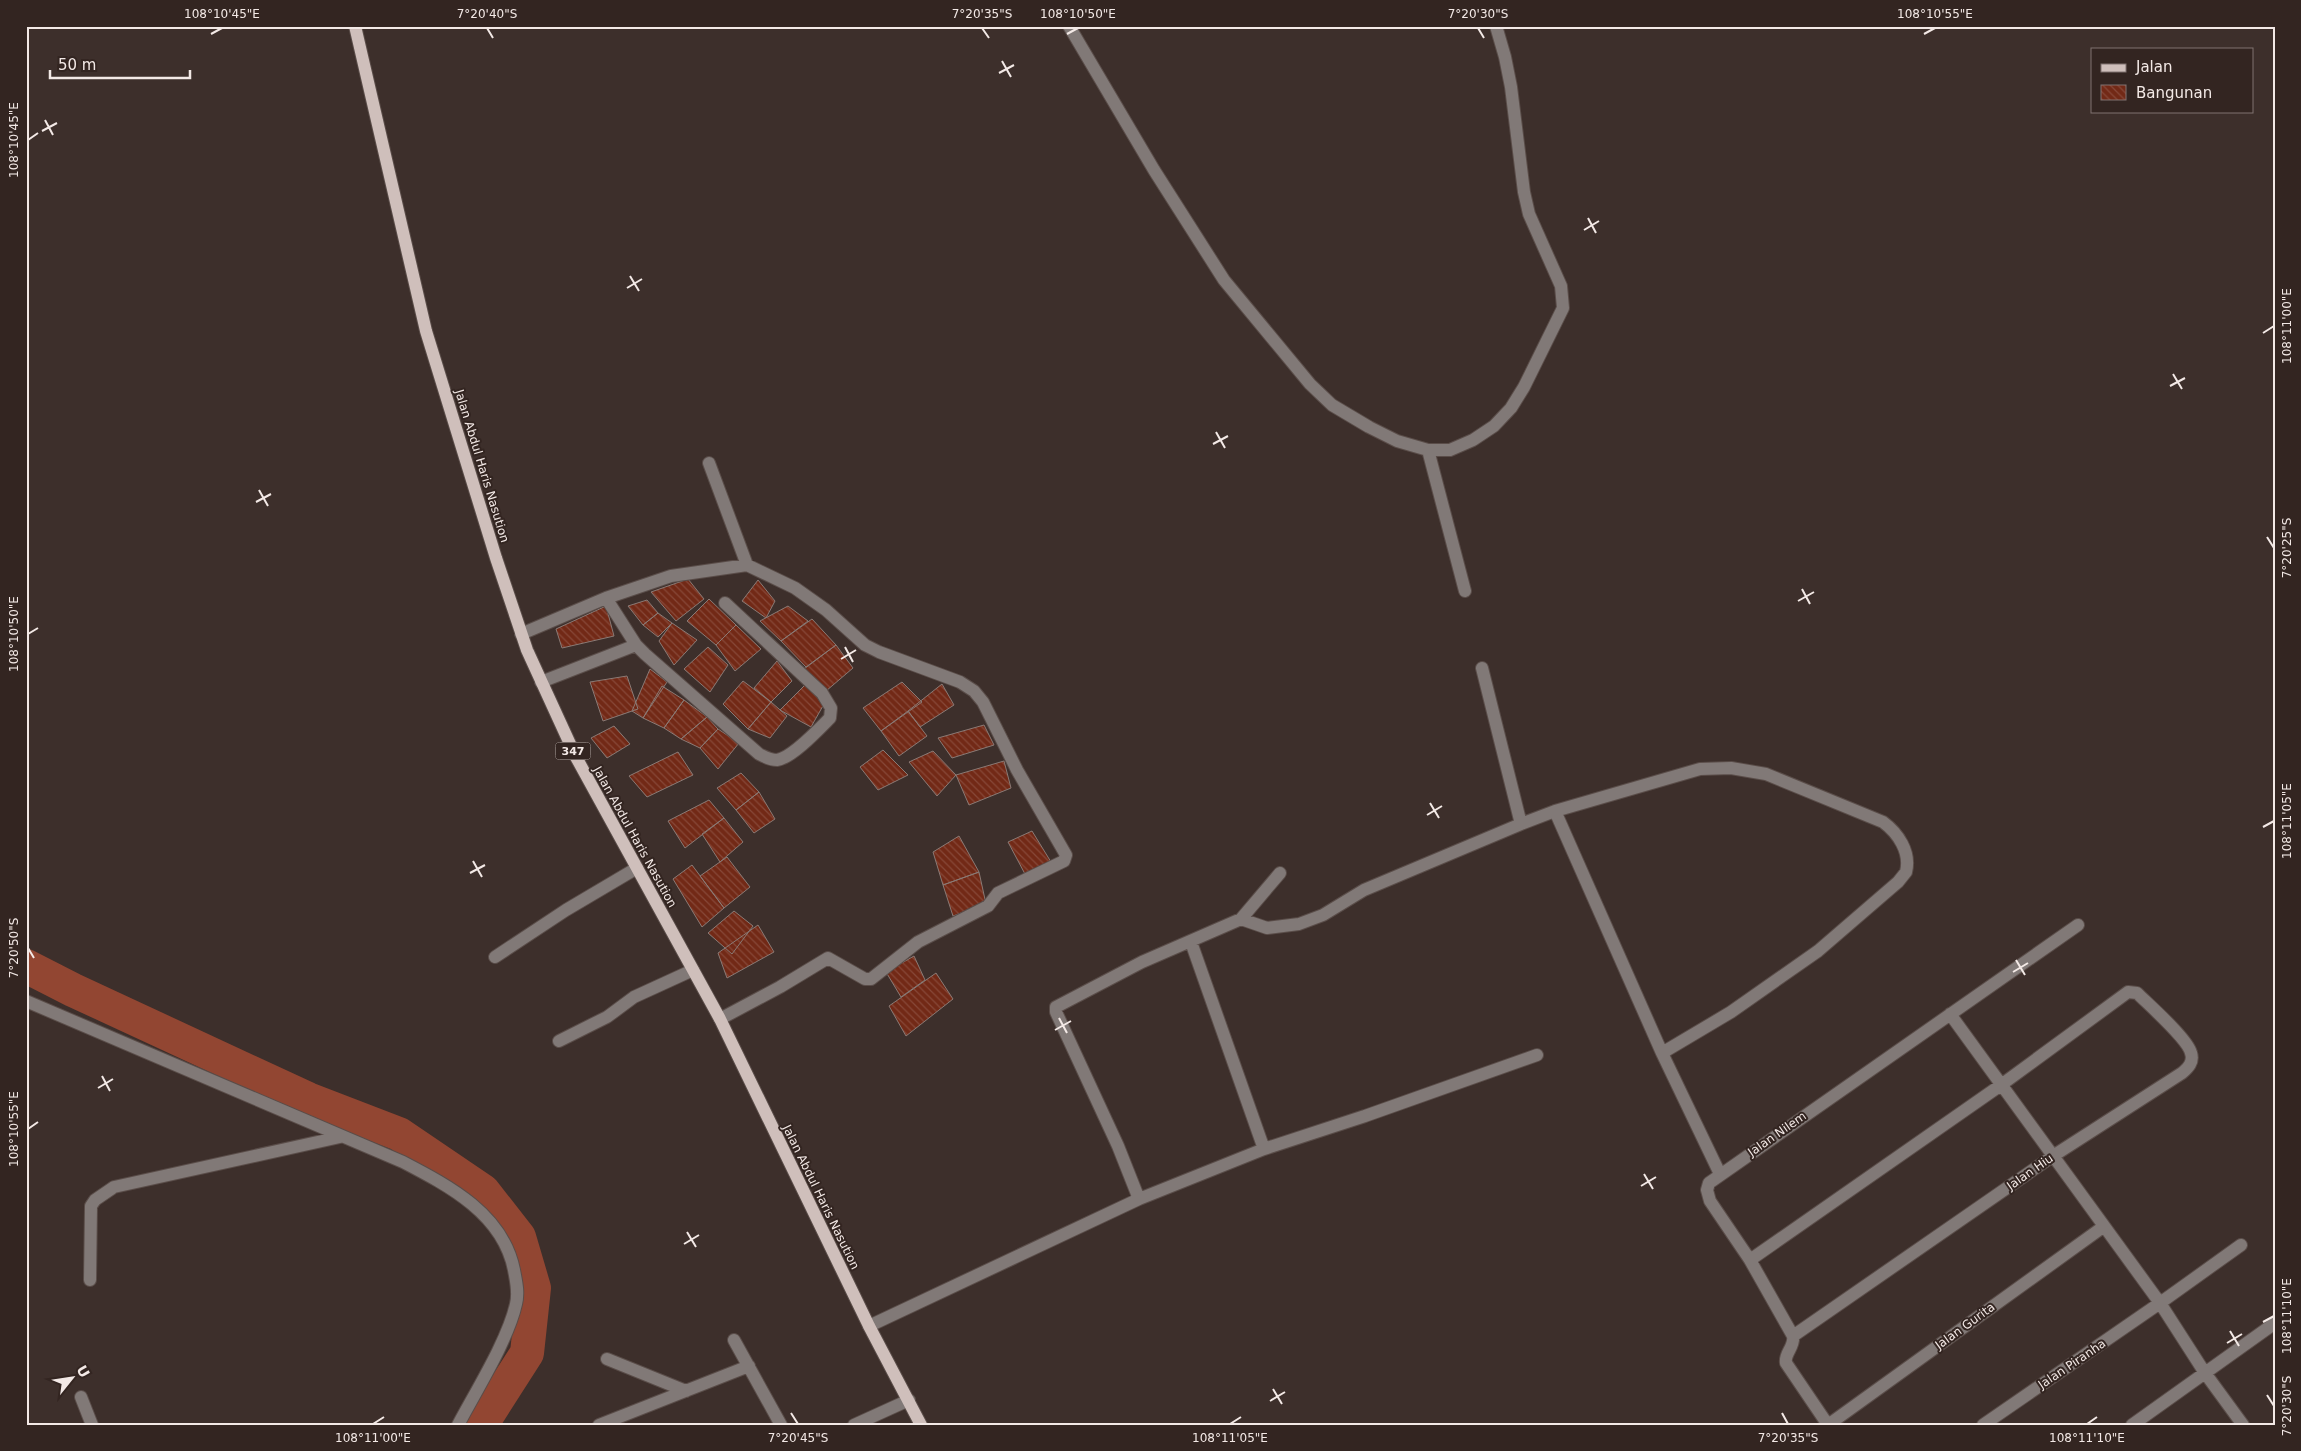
<svg xmlns="http://www.w3.org/2000/svg" width="2301" height="1451" font-family="'DejaVu Sans',sans-serif">
<style>
.lines{fill:none;stroke-linecap:round;stroke-linejoin:round}
.river{stroke:#924632;stroke-width:34}
.building{fill:url(#building-back-hatch);stroke:#8a7a75}
.minor-casing{stroke:#5a4d49;stroke-width:14}
.major-casing{stroke:#5a4d49;stroke-width:14}
.minor{stroke:#817977;stroke-width:12}
.major{stroke:#cfbfbb;stroke-width:12}
.ticks{fill:none;stroke:#f3e9e6;stroke-width:2}
.labels{text-anchor:middle;dominant-baseline:central;stroke-width:4;stroke-linejoin:round;paint-order:stroke}
.shield{fill:#332521;stroke:#b9aeab;stroke-width:1}
.shield-label{font-size:11px;font-weight:bold;fill:#f3e9e6}
.street-label{font-size:12px;fill:#f3e9e6;stroke:#332521}
.neatline{fill:none;stroke:#f3e9e6;stroke-width:2}
.ticks-label{font-size:12px;text-anchor:middle;fill:#f3e9e6}
</style>
<defs>
<pattern id="building-back-hatch" width="6" height="6" patternUnits="userSpaceOnUse" patternTransform="scale(1.25)"><rect width="6" height="6" fill="#722916"/><path d="M-1 5l2 2M0 0l6 6M5-1l2 2" fill="none" stroke="#874838"/></pattern>
</defs>
<rect width="100%" height="100%" fill="#3d2f2b"/>
<g class="lines">
<path class="river" d="M26,966l47,24 235,109 91,35 84,57 36,46 15,51 -7,65 -46,72"/>
</g>
<path class="building" d="M688,579l16,20 -28,22 -25,-29z
M758,580l17,21 -9,17 -24,-17z
M709,599l27,26 -20,20 -29,-24z
M647,600l11,13 -15,12 -15,-19z
M606,606l8,30 -52,12 -6,-19z
M788,606l20,15 -27,20 -21,-20z
M658,613l14,10 -14,14 -15,-12z
M812,619l24,26 -30,22 -25,-26z
M672,623l25,17 -23,25 -15,-24z
M736,625l25,24 -26,22 -19,-26z
M836,645l17,23 -27,23 -22,-22z
M708,647l20,18 -18,27 -26,-23z
M777,661l15,20 -21,21 -17,-14z
M650,669l17,13 -24,36 -11,-7z
M627,676l11,33 -35,12 -13,-39z
M743,681l28,21 -23,27 -25,-25z
M902,682l20,20 -41,29 -18,-23z
M807,683l17,21 -13,23 -31,-17z
M942,684l12,21 -34,22 -12,-16z
M662,686l22,14 -20,28 -21,-10z
M684,700l23,17 -26,22 -17,-11z
M771,702l16,14 -17,22 -22,-9z
M908,711l19,25 -28,20 -18,-25z
M707,717l11,12 -18,19 -19,-9z
M984,725l10,20 -42,13 -14,-20z
M614,726l16,18 -23,14 -16,-20z
M718,729l21,14 -21,26 -18,-21z
M883,750l25,25 -30,15 -18,-23z
M933,751l23,24 -19,21 -28,-34z
M678,752l15,23 -46,22 -18,-21z
M1004,761l7,27 -42,17 -13,-30z
M741,773l18,19 -23,18 -19,-22z
M759,792l16,27 -21,14 -18,-23z
M709,800l15,18 -39,30 -17,-27z
M724,818l19,24 -23,20 -18,-28z
M1032,831l19,31 -26,12 -17,-32z
M959,836l20,36 -36,13 -10,-33z
M727,857l23,30 -26,21 -24,-32z
M692,865l32,43 -22,19 -29,-48z
M979,872l7,32 -33,12 -10,-31z
M734,911l19,15 -21,28 -24,-21z
M758,925l16,27 -47,26 -9,-25z
M914,956l11,24 -24,17 -15,-25z
M936,973l17,26 -47,37 -17,-30z"/>
<g class="lines">
<defs>
<path id="minor" d="M1069,26l85,144 70,110 86,104 22,21 37,22 28,14 31,9h22l23,-10 21,-14 17,-18 13,-21 39,-79 -2,-22 -32,-72 -5,-22 -13,-105 -6,-30 -9,-31
M1428,450l37,141
M709,463l38,102
M606,598l30,47 9,9 114,100c6,3 11,6 18,6 15,-2 42,-31 53,-42l1,-10 -9,-15 -97,-90
M521,634l85,-36 65,-22 76,-11 48,23 31,22 39,35 14,7 81,30 14,9 9,11 34,68 49,85 -2,6 -66,32 -10,13 -70,36 -47,37h-6l-37,-21 -48,29 -60,32
M1482,668l39,156 34,-13 145,-42 31,-1 35,6 117,48c15,11 28,30 23,50l-8,10 -80,69 -87,61 -69,41
M541,682l95,-37
M1555,811l107,242 58,121
M1241,919l26,9 32,-4 24,-9 41,-25 157,-66
M1191,942l73,207
M495,957l71,-47 71,-42
M26,1001l377,161c46,24 100,52 111,108 2,11 5,22 2,34 -8,36 -40,87 -58,121
M1950,1014l210,289 45,70 38,52
M559,1041l48,-24 27,-20 59,-27
M1139,1199l125,-50 101,-33 172,-61
M1750,1260l251,-175 127,-93 9,1c11,11 51,46 54,60 3,9 -3,15 -9,20l-129,83 -260,180
M90,1280l1,-74 4,-6 19,-13 226,-50
M869,1326l270,-127 -21,-53 -62,-134v-5l86,-45 99,-43 39,-46
M734,1340l47,85
M607,1359l79,32
M81,1397l11,28
M599,1425l150,-59
M854,1425l55,-25
M1828,1425l-42,-62c-2,-10 9,-16 7,-27l-43,-76 -40,-59 -3,-11 2,-7 369,-258
M1828,1425l275,-198
M1983,1425l177,-122 81,-58
M2132,1425l143,-102"/>
<path id="major" d="M355,26l71,305 70,227 31,92 49,107 144,262 149,307 52,99"/>
</defs>
<use href="#minor" class="minor-casing"/>
<use href="#major" class="major-casing"/>
<use href="#minor" class="minor"/>
<use href="#major" class="major"/>
</g>
<path class="ticks" d="M487,28l6,10M982,28l7,10M1478,28l6,10M211,34l11,-6M1067,34l11,-6M1924,34l11,-6M1002,61l9,16M999,73l15,-8M45,120l8,15M42,131l15,-8M28,140l10,-7M1588,218l8,15M1584,230l15,-9M630,276l9,15M627,288l15,-9M2263,333l11,-7M2173,374l9,15M2170,386l15,-8M1216,432l9,16M1213,444l15,-8M259,490l9,16M256,502l15,-8M2267,537l7,11M1802,589l8,15M1798,601l16,-9M28,634l10,-6M845,647l8,15M841,659l15,-9M1430,803l9,15M1427,815l15,-9M2263,827l11,-6M473,861l9,16M470,873l15,-8M28,948l6,10M2016,960l9,15M2013,972l15,-9M1059,1018l8,15M1055,1030l16,-9M102,1076l8,15M98,1088l15,-9M28,1129l10,-7M1644,1174l9,15M1641,1186l15,-9M687,1232l9,15M684,1244l15,-9M2263,1322l11,-6M2230,1331l9,15M2227,1343l15,-9M1273,1389l9,15M2267,1395l7,11M1270,1401l15,-9M791,1413l7,11M1782,1413l6,11M373,1424l11,-7M1230,1424l11,-7M2087,1424l10,-7"/>
<g class="labels">
<rect class="shield" x="555.5" y="742.5" width="35" height="17" rx="4"/>
<g class="shield-label">
<text x="573" y="751">347</text>
</g>
<g class="street-label">
<text transform="translate(482 466) rotate(73)">Jalan Abdul Haris Nasution</text>
<text transform="translate(635 837) rotate(61)">Jalan Abdul Haris Nasution</text>
<text transform="translate(1777 1134) rotate(-35)">Jalan Nilem</text>
<text transform="translate(2030 1172) rotate(-35)">Jalan Hiu</text>
<text transform="translate(821 1197) rotate(64)">Jalan Abdul Haris Nasution</text>
<text transform="translate(1965 1326) rotate(-36)">Jalan Gurita</text>
<text transform="translate(2072 1364) rotate(-34)">Jalan Piranha</text>
</g>
</g>
<rect width="2301" height="1451" fill="none" stroke="#332521" stroke-width="55"/>
<rect x="2091" y="48" width="162" height="65" fill="#332521" stroke="#807370"/>
<rect x="2101" y="64" width="25" height="8" fill="#cfbfbb" stroke="#807370"/>
<text x="2136" y="72" font-size="15" fill="#f3e9e6">Jalan</text>
<rect x="2101" y="85" width="25" height="15" fill="url(#building-back-hatch)" stroke="#807370"/>
<text x="2136" y="98" font-size="15" fill="#f3e9e6">Bangunan</text>
<g transform="translate(72 1378) rotate(60)" stroke="#332521" stroke-width="4" paint-order="stroke">
<path d="M0-4L9 19L0 12L-9 19Z" fill="#f3e9e6"/>
<text y="-8" font-size="14" font-weight="bold" text-anchor="middle" fill="#f3e9e6">U</text>
</g>
<path d="M50 70v8h140v-8" fill="none" stroke="#f3e9e6" stroke-width="2.5"/>
<text x="58" y="70" font-size="15" fill="#f3e9e6" stroke="#332521" stroke-width="4" paint-order="stroke">50 m</text>
<rect x="28" y="28" width="2246" height="1396" class="neatline"/>
<g class="ticks-label">
<text x="222" y="18">108°10'45"E</text>
<text x="487" y="18">7°20'40"S</text>
<text x="982" y="18">7°20'35"S</text>
<text x="1078" y="18">108°10'50"E</text>
<text x="1478" y="18">7°20'30"S</text>
<text x="1935" y="18">108°10'55"E</text>
<text transform="translate(14 140) rotate(-90)" y="4">108°10'45"E</text>
<text transform="translate(2287 326) rotate(-90)" y="4">108°11'00"E</text>
<text transform="translate(2287 548) rotate(-90)" y="4">7°20'25"S</text>
<text transform="translate(14 634) rotate(-90)" y="4">108°10'50"E</text>
<text transform="translate(2287 821) rotate(-90)" y="4">108°11'05"E</text>
<text transform="translate(14 948) rotate(-90)" y="4">7°20'50"S</text>
<text transform="translate(14 1129) rotate(-90)" y="4">108°10'55"E</text>
<text transform="translate(2287 1316) rotate(-90)" y="4">108°11'10"E</text>
<text transform="translate(2287 1406) rotate(-90)" y="4">7°20'30"S</text>
<text x="373" y="1442">108°11'00"E</text>
<text x="798" y="1442">7°20'45"S</text>
<text x="1230" y="1442">108°11'05"E</text>
<text x="1788" y="1442">7°20'35"S</text>
<text x="2087" y="1442">108°11'10"E</text>
</g>
</svg>
